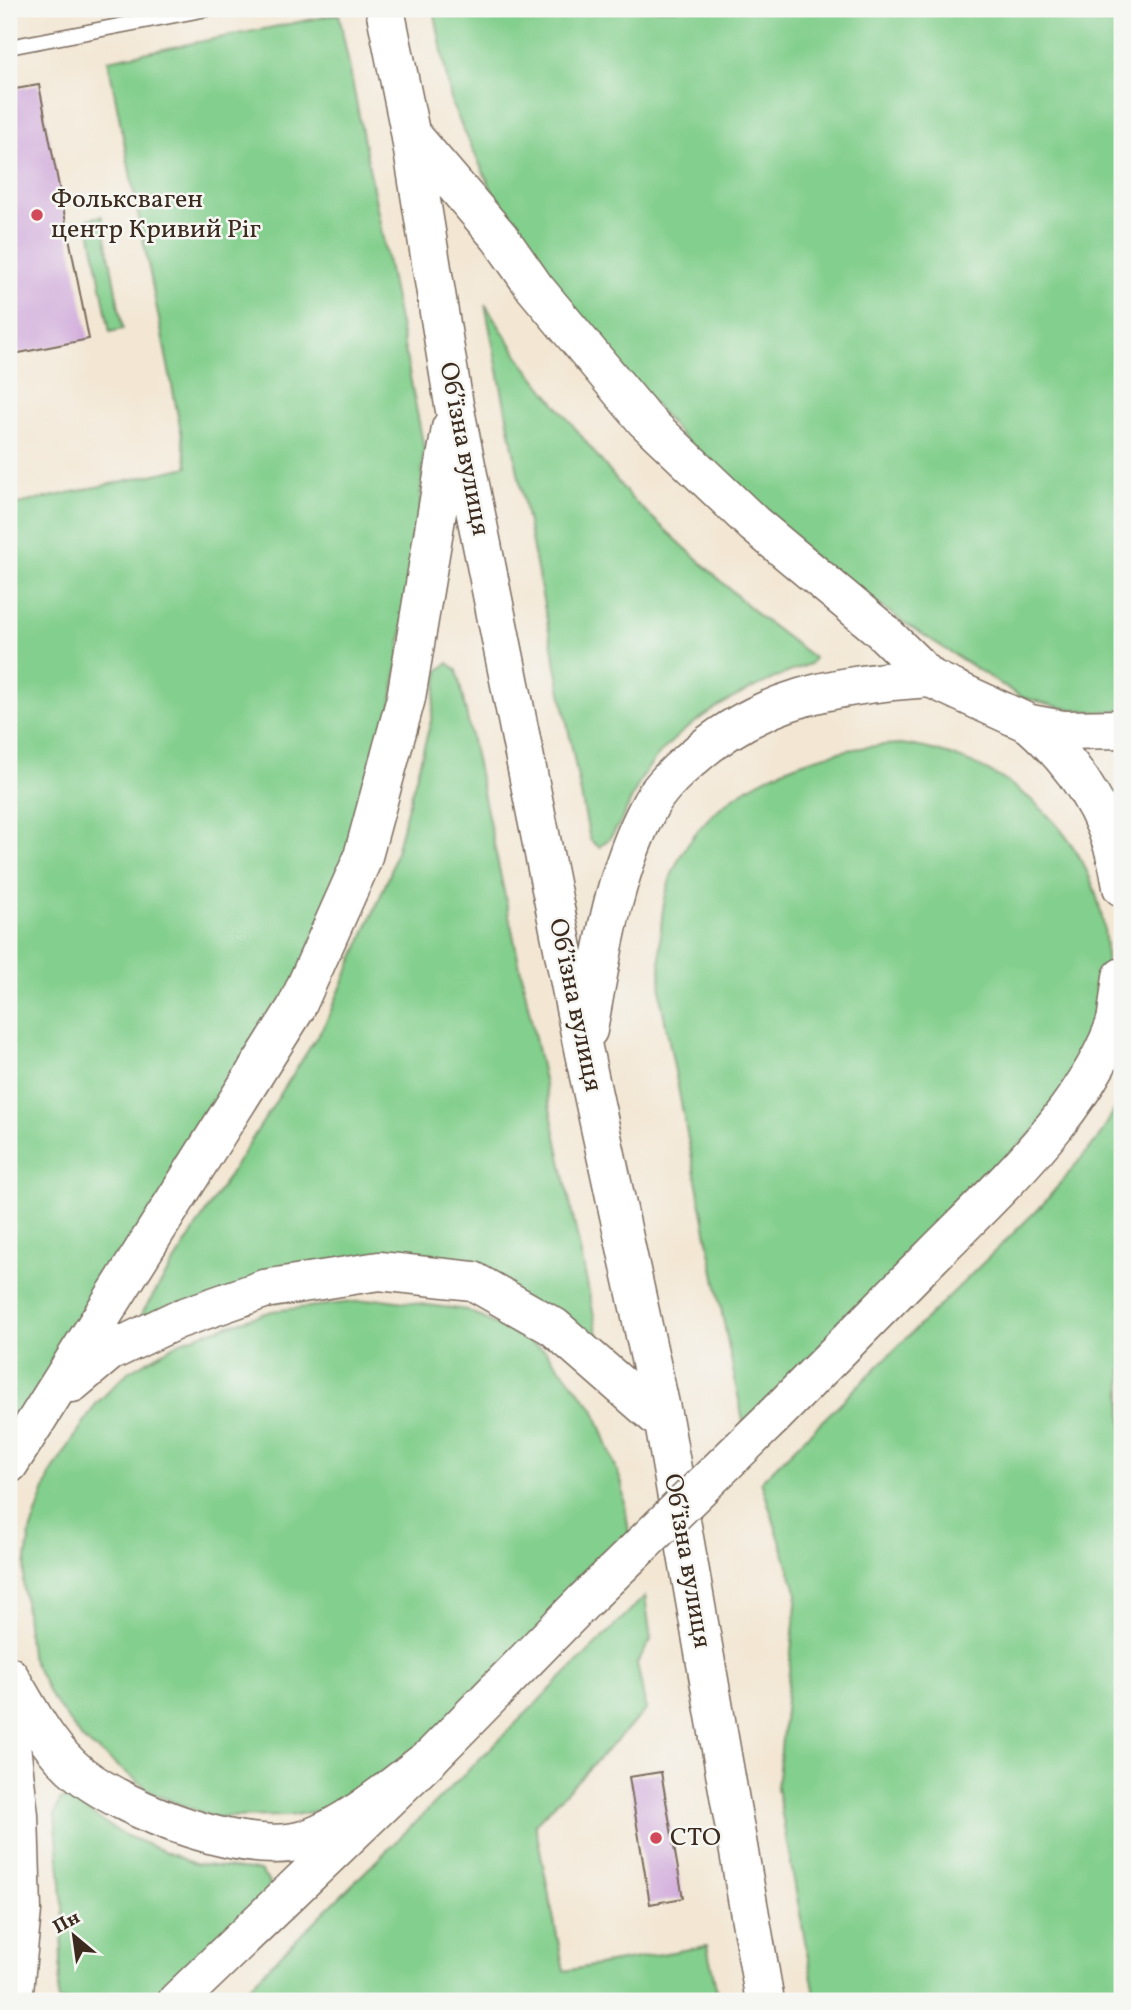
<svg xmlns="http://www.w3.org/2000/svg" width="1131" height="2010" font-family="Vollkorn,serif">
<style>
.green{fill:#83cf8d;stroke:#5f7c56;stroke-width:2}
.building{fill:#d2addc}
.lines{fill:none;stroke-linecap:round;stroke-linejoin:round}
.lane-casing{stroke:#7b6c5e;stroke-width:17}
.secondary-casing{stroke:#7b6c5e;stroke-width:41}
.primary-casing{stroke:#7b6c5e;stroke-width:41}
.lane{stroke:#fff;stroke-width:14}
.secondary{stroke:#fff;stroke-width:38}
.primary{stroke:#fff;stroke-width:38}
.secondary-bridge-casing{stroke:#7b6c5e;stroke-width:41;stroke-linecap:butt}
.secondary-bridge{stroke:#fff;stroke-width:38}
.poi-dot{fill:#d1495b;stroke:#f6f6f2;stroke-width:2.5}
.labels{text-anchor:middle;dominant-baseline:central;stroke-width:5;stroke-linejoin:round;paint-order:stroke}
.poi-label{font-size:26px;fill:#3b2a1e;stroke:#f6f6f2;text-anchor:start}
.street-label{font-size:26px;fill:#3b2a1e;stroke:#f6f6f2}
</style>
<rect width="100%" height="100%" fill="#f6f6f2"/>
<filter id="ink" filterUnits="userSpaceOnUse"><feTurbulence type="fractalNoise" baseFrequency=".0143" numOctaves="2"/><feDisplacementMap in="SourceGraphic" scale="14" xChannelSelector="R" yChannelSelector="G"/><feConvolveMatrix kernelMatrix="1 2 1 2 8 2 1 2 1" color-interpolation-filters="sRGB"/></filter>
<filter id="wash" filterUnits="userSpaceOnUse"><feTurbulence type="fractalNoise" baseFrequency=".00686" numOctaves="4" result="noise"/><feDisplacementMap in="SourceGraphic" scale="28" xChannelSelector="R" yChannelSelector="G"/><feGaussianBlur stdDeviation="1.57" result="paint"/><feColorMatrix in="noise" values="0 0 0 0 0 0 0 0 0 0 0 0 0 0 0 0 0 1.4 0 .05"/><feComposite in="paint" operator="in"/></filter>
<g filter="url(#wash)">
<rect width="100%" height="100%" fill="#f3e7d4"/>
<path class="green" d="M434,9h688v701l-24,2 -34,-4 -43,-11 -118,-75 -85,-61 -125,-112 -156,-178 -39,-68 -46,-98z
M339,14l85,434 -5,74 -29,193 -39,138 -65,148 -277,434v-929l179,-39 -80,-407z
M102,216l21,113 -13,3 -22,-113z
M485,304l38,59 108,135 128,118 55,42 -4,6c-59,22 -126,53 -164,107 -16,23 -23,61 -47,76l-9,-7z
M448,663l9,7 144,679 -120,-78 -340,51 1,-9 184,-291 64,-148 41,-153 8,-51z
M901,744c125,16 221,116 203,246 -6,40 -23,74 -40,110l-320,326 -83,-426c-1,-41 -4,-87 11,-126 35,-88 142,-127 229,-130z
M1122,1096v905h-306l-39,-213 20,-194 -36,-113 282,-277 57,-68z
M381,1299l86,11 78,40 49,59 28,75 8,56 -209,211 -78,55 -54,10 -76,1 -57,-22 -74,-56 -32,-44 -20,-40 -7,-74 7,-49 20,-57 46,-71 32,-32 56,-32 88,-29z
M645,1596l6,44 -14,23 9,47 -111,114 29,147 143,-25 12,55h-485z
M68,1798l54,36 73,30 65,7 10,12 -1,13 -103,105h-108l6,-83 -9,-104 5,-14z"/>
<g id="blocks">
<path class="building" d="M39,85l50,254 -80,16v-265z
M661,1772l22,126 -33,6 -21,-127z"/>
</g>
</g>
<g filter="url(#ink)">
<use href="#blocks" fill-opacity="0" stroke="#7b6c5e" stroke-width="2"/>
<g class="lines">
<defs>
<path id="lane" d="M9,47l198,-38"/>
<path id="secondary" d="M773,1417c52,-53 105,-106 157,-159 70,-71 167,-157 192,-256
M177,2001l254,-244 154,-157"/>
<path id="primary" d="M385,9l25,123 44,273 130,648 80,370 101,578
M411,134l89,104 35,50 110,132 109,104 126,105 50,49 100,46 33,6 59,-1
M1030,724c49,43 83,98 92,163
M588,1030c14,-76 25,-157 62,-225 9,-17 25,-32 39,-44 70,-64 149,-77 241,-83
M1115,1030l7,-53
M72,1383l37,-31 67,-32 88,-31 115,-18 94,10 81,46 110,96
M9,1464l287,-456 66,-148 44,-162 45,-270
M9,1676c21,35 39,73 72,99 46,36 168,84 226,64 46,-17 85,-53 124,-82
M9,1728l10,87 3,95 -9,91"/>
</defs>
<use href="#lane" class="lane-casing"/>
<use href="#secondary" class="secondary-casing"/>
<use href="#primary" class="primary-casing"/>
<use href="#lane" class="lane"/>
<use href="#secondary" class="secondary"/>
<use href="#primary" class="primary"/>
<defs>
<path id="secondary-bridge" d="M585,1600l188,-183"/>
</defs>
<use href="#secondary-bridge" class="secondary-bridge-casing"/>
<use href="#secondary-bridge" class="secondary-bridge"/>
</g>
</g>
<g class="poi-dot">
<circle cx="37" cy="215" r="7"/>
<circle cx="656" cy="1838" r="7"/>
</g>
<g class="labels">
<g class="poi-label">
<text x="51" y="200">Фольксваген<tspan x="51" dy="30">центр Кривий Ріг</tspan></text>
<text x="670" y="1838">СТО</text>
</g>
<g class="street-label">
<text transform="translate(464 449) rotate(79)">Обʼїзна вулиця</text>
<text transform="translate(575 1005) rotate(78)">Обʼїзна вулиця</text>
<text transform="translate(687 1561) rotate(80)">Обʼїзна вулиця</text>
</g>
</g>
<rect width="1131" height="2010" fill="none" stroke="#f6f6f2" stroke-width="35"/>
<g transform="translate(74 1936) rotate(331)" stroke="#f6f6f2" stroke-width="5" paint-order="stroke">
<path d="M0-5L12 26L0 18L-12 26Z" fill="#3b2a1e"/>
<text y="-10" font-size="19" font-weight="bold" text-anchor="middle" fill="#3b2a1e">Пн</text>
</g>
</svg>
